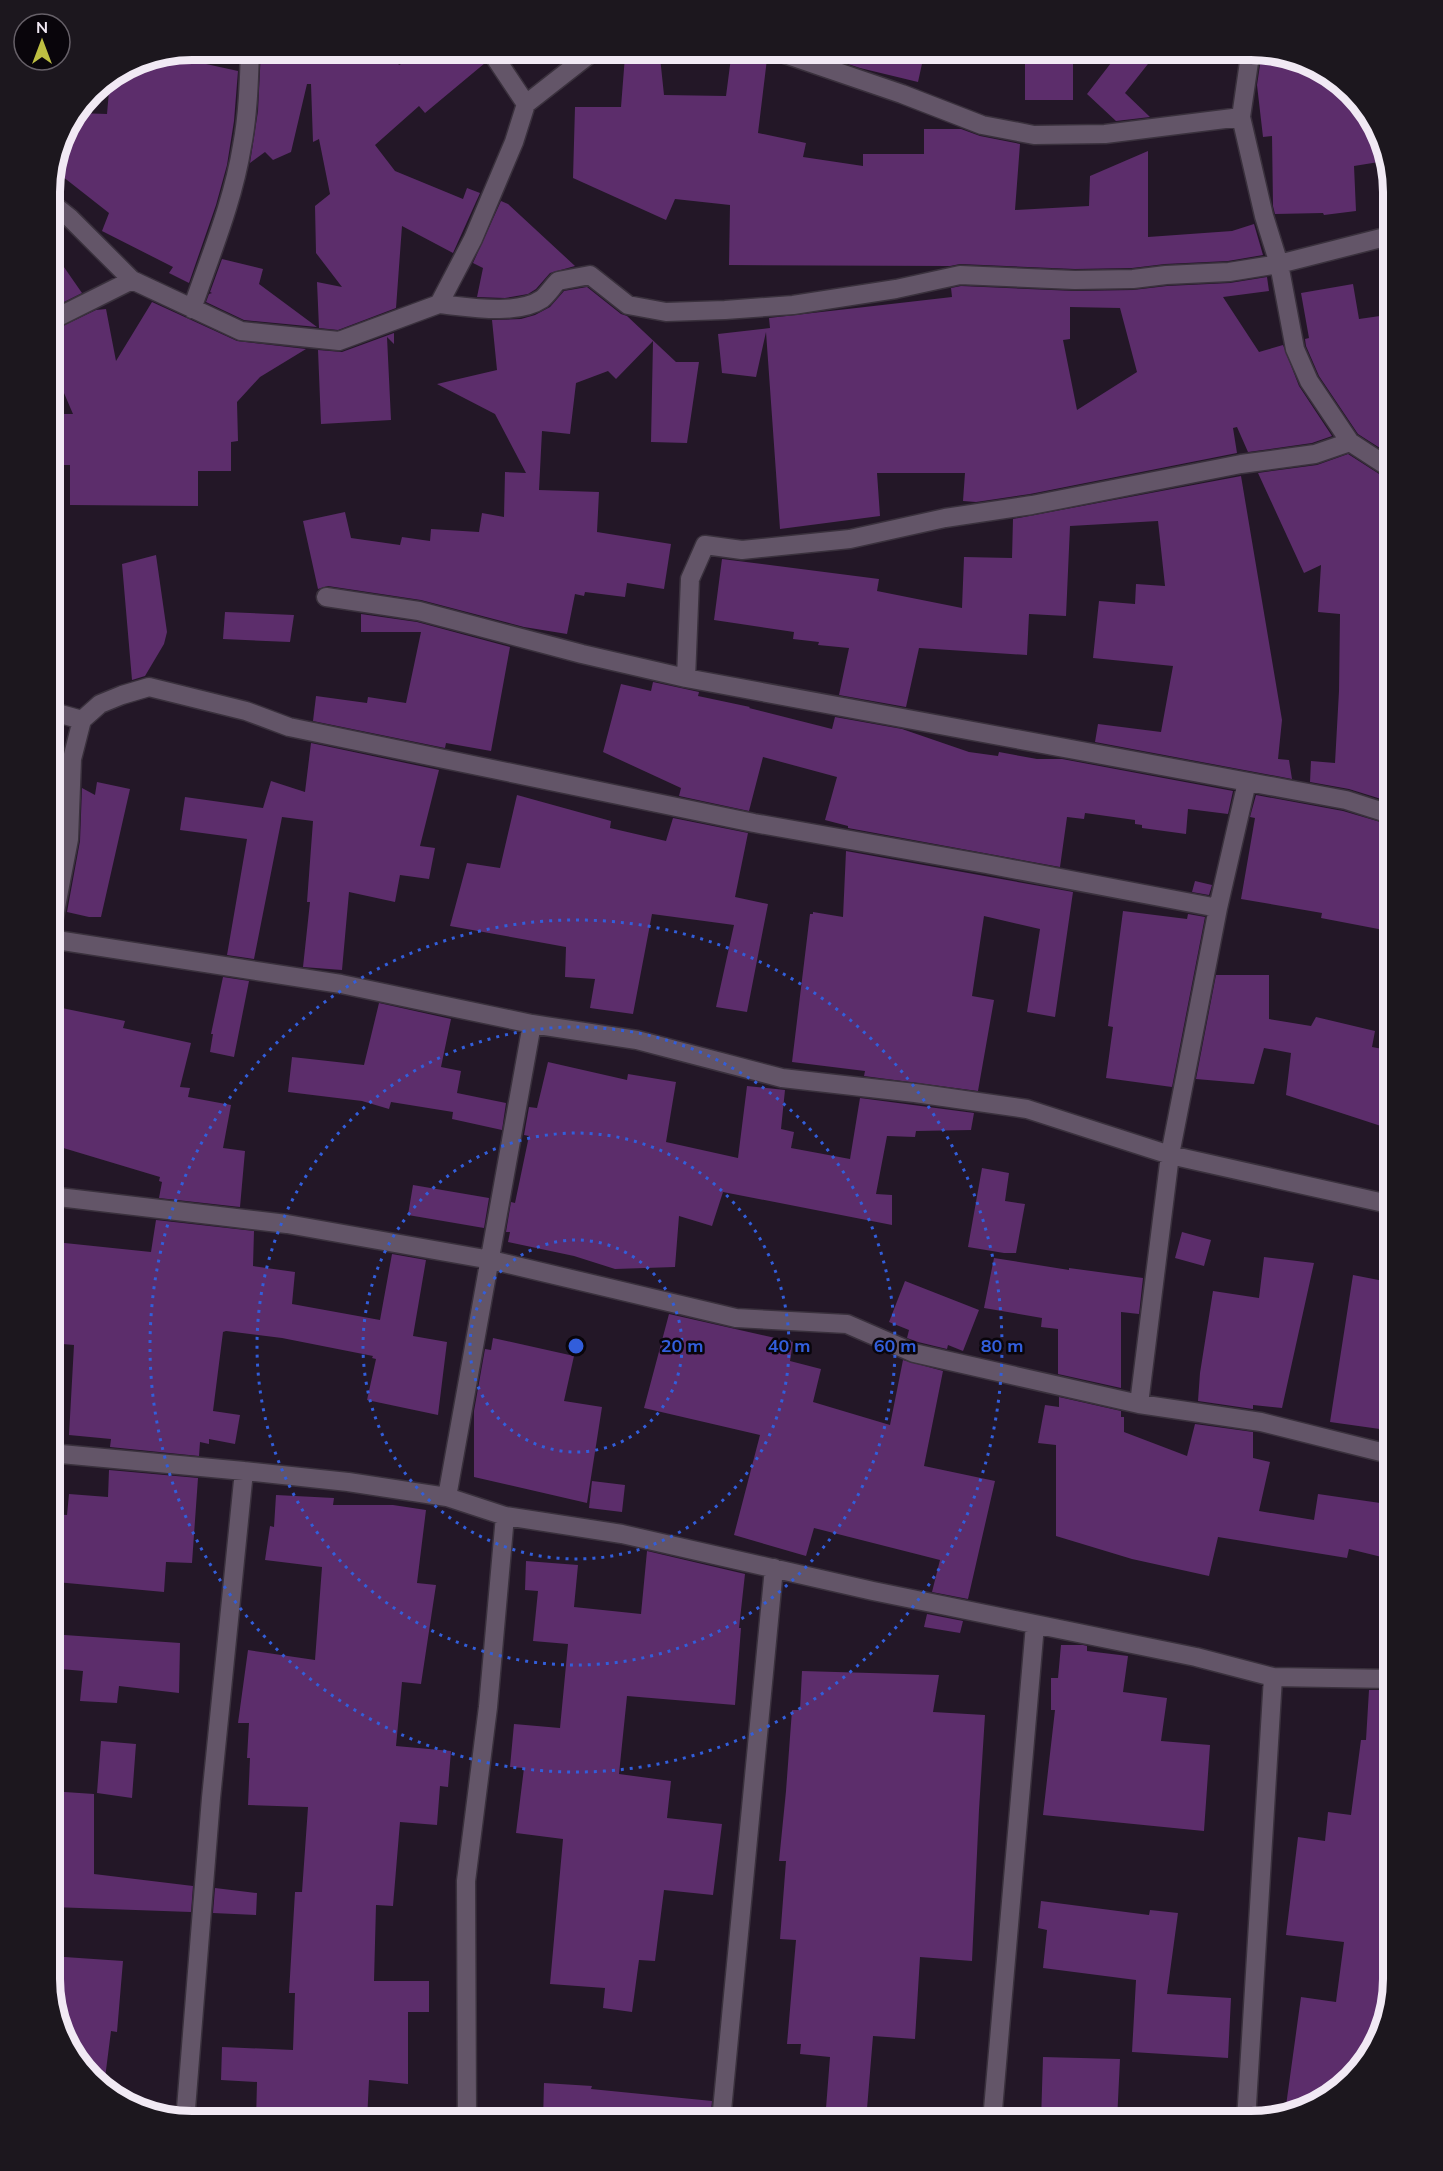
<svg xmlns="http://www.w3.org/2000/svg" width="1443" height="2171" font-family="Mulish,sans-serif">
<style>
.building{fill:#5c2d6b;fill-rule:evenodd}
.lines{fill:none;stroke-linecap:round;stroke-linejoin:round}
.minor-casing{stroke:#3a313d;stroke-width:21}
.minor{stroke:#635568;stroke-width:18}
.ring{fill:none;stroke:#325edb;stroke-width:3;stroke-dasharray:3 6}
.rim{fill:none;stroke:#f1e9f4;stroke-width:8}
.centre{fill:#325edb;stroke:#09050b;stroke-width:3}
.ring-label{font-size:18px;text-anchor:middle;font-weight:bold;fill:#325edb;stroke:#09050b;stroke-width:5;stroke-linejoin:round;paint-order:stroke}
</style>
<rect width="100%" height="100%" fill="#231727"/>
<path class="building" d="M261,50h128l10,15 31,-15h49l6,13 -60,50 -6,-7 -44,39 20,26 68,28 4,-11 13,5 -27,60 -51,-27 -6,82 -58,22 -19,-2 -2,-46 25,5 -26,-34 -1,-47 15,-12 -11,-55 -6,3 -2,-58h-4l-16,68 -18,8 -8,-8 -15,11 8,-52z
M732,50h30l5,9 -9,74 48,10 -3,14 60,9v-12h61v-25h37l19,7 40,8 -5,66 74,-4 1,-30 58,-25v86l84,-6 22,-7 9,31 -35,6 -63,3 -33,4 -57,1 -115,-5 -10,2 -221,-1 1,-60 -55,-6 -9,21 -93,-42 2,-71h46l4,-51 35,1 4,38 62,1z
M831,50h94l-7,32 -58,-14 -30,-10z
M1121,50h38l-34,43 25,24 -34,4 -29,-27z
M1266,52l56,17 53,52 10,40 -31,5 2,45 -32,4 -1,-2 -48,1 -2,-8 -1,-70 -9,1 -6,-52 3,-20z
M165,55l73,16 -4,50 -7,44 -11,40 -27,78 -20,-10 4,-6 -71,-36 7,-18 -56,-44 8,-32 16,-24 30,1 3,-35 28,-19z
M1025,57h48v43h-48z
M501,201l7,3 67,62 -25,7 -14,16 -8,5 -23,4 -28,-1 6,-29 -10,-5z
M50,247l32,46 -32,16z
M222,259l41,10 -4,15 58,43 -73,-7 -38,-18 3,-8 3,-1 -2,-1z
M1267,277l2,14 -46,6 36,55 24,-7 16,41 33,50 -20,7 -64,9 -11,-25 -4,1 4,25 -207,41 -54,8 -13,-1 2,-28h-88l3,43 -100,13 -14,-197 -10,45 -34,-4 -4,-39 52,-6 -1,-10 183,-21 -1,-9 10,-2 114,5 58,-1 34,-4 63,-3zM1070,307l50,1 17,64 -60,38 -14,-70 7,-1z
M1353,284l6,35 35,-5v41l-4,1 4,101 -36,-23 -39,-58 -13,-30 -1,-7 4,-1 -8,-45z
M587,287l34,27 6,2 49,46h23l-12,81 -36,-1 2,-101 -37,38 -8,-8 -32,12 -6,51 -28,-3 -3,59 60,2 -2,40 74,12 -7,45 -37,-6 -2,14 -40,-5 -1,4 -9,-2 -8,40 -43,-7 -103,-27 -93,-14 -10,3 -15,-68 42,-9 6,26 49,7 2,-8 28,4 1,-12 48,3 3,-19 22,4 1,-45 21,1 -31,-59 -58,-30 60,-14 -5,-50 29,-1 14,-4 15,-8 14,-16z
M152,302l85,39 69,8 -46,28 -23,25 1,39 -7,1v29h-33v35l-128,-1v-40h-20v-51h23l-21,-49 -2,4v-37l46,-22 10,-1 10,52z
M394,333v11l-7,-7 4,83 -70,4 -3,-74 24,2z
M1348,454l39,25 7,2v322l-45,-14 -39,-7 1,-21 24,2 4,-72 1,-77 -22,-2 3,-47 -17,8 -46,-100 59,-8z
M1241,476l41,244 -4,39 11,1 3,19 -197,-37 3,-18 63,8 12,-66 -80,-8 6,-57 36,3 1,-20 29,2 -7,-65 -88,5 -4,90 -37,-2 -2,41 -108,-7 -13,59 -67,-12 10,-47 -31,-3 1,-3 -26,-3 1,-7 -80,-12 8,-61 157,20 -2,12 85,17 2,-51 48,1 1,-39z
M156,555l11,77 -3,12 -19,32 -13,4 -10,-116z
M225,612l69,3 -4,27 -67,-3z
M361,614l56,8 93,25 -19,104 -45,-8 -1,5 -132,-27 3,-25 51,7 1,-6 38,6 15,-71h-60z
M653,682l46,10 -1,4 52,11 -1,1 83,21 3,-12 67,12 67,23 29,4 1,-4 38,7h25l171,32 -5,23 -40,-5 -2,25 -44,-6v-3l-7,-1v-4l-50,-7 -1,6 -17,-2 -7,50 -212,-39v-2l-23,-6 12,-43 -74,-20 -14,54 -70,-15 2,-8 -78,-36 18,-68 30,7z
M311,743l128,27 -19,76 15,2 -6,31 -29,-4 -5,27 -46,-10 -7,78 -39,-3 7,-65h-3l6,-81 -31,-4 -28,142 -27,-4 20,-116 -67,-9 5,-33 78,11 8,-27 34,11z
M97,782l33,7 -29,128h-12l-22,-5 13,-71 2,-53 13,7z
M517,795l94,26 -1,7 56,13 7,-23 75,15 -13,64 33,7 -21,108 -31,-5 18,-82 -82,-11 -19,100 -43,-6 5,-29 -30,-2 1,-30 -116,-21 17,-63 33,5z
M1256,795l87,16 51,15v106l-73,-14 1,-5 -81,-14 14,-81 -5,-1z
M846,851l227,41 -18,125 -28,-5 13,-83 -56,-13 -12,80 22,4 -16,91 -114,-15 1,-5 -73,-9 18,-148h3v-2l30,5z
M1195,881l17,4 -3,10 -17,-3z
M1123,911l64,8 1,-5 17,3 -33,170 -66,-9 7,-51 -5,-1z
M1216,975h53v44l42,7 5,-9 59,14 -3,16 22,4v21l-13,54 -95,-31 5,-42 -27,-5 -10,36 -58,-5z
M223,977l26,4 -15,76 -24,-5 3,-18h-2z
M379,1003l72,16 -10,48 20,4 -4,22 49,10 -4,27 -50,-11 1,-7 -62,-10 -2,7 -27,-8 -74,-9 4,-35 72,8z
M57,1007l68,14 -2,7 68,15 -11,44 10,1 -2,9 43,8 -8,43 22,3 -5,56 -81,-9 3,-16 -3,-1 1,-4 -110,-33v-103z
M548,1062l79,18 1,-6 48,8 -10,60 72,16 9,-72 38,4 -4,39 13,3 -3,16 59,11 10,-61 114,15 -3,17 -55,1 -1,6 -28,-1 -11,58 16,1v30l-169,-33 -11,34 -33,-10 -4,51 -60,2 -41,-13 -66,-14 2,-10h-4l5,-30 4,1 14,-67 -5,-1 5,-28 8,1z
M982,1168l27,5 -4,28 20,3 -9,49h-12l-36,-6z
M413,1185l76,13 -5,30 -76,-13z
M156,1220l98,11 -1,35 42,6 -3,32 88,16 12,-66 34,6 -13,76 34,6 -9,73 -71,-15 9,-41 -4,-1 1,-2 -91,-18 -56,-7 -3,1 -10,79 27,4 -5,29 -26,-5v5l-9,-2 -1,14 -89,-9 1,-8 -42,-4 5,-90 -24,-2v-48l5,-53 96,10z
M1182,1232l29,8 -7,26 -29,-8z
M1264,1257l50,6 -32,145 -29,-3v4l-55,-8 2,-28 13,-82 46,7z
M994,1258l75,12v-2l74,10 -4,36 -18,-2v76l-63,-14v-45l-17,-2 1,-9 -58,-10z
M1353,1275l41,8v148l-64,-9z
M905,1281l74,29 -16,41 -15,-6 -1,4 -29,-7 -11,-4 2,-8 -20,-8z
M669,1314l124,28 -3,19 31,8 -8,33 77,23 13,-65 40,11 -19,95 71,15 -27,118 -36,-7 8,-32 -126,-32 -8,28 -72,-21 26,-100 -116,-27z
M493,1338l81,18 -10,45 38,6 -15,96 -113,-26v-66l11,-62 6,1z
M1059,1397l62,14v6h3v15l63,24 8,-32 58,8v26l17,4 -11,49 55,9 4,-26 76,11v55l-45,-11 -2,9 -129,-21 -9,39 -77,-17 -76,-23v-91l-18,-2 7,-38 14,2z
M109,1470l89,8 -6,85 -26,-1 -2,30 -108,-10v-2l-6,-1v-65l17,1 2,-21 39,3z
M592,1481l33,4 -3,27 -33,-4z
M276,1495l58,3 -1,7h60l33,5 -9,73 19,2 -15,99 -19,-2 -6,64 55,5 -3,36 -8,-1 -3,39 -37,-3 -7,84 -17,-1 -2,76h55v31h-21v72l-39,-4 -2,41h-111l1,-39 -36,-2 1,-33 71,3 2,-57h-6l6,-101h7l6,-85 -60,-2 2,-47h-3l2,-35h-11l10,-73 67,10 7,-93 -57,-7 5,-34 4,1z
M647,1551l98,23 -6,54h2l-6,77 -108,-9 -8,78 52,7 -4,37 55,6 -9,71 -49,-5 -9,71 -16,-1 -7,52 -29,-4 2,-20 -55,-4 13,-145 -47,-6 8,-65 -14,-1 4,-43 46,4 8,-84 -35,-3 5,-50 -13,-1 1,-29 52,4 -4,42 67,7z
M927,1614l36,7 -3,12 -36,-6z
M50,1634l130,9 -1,50 -60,-7 -2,17 -37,-2 3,-30 -33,-3z
M1061,1645h22l4,1v5l41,5 -5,36 44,6 -6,43 49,4 -6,86 -161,-16 12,-105h-4v-32h7z
M802,1671l137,4 -6,37 52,3 -6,95 -7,151 -52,-4 -5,82 -42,-3 -7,85h-41l5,-64 -30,-3 1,-10h-14l9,-104 -16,-1 6,-78h-7l7,-70 6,-81h8z
M1369,1690h25v98h-5l-7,62 12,1v83l-11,74 3,1 -12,41 -52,53 -37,10 16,-116 35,5 8,-60 -58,-7 12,-98 27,4 3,-29 23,3 10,-75h5z
M101,1741l35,3 -4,54 -35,-5z
M50,1791l44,3v80l99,12 -2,26 -139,-5 7,-83 -9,-1z
M215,1888l42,5 -1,22 -43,-2z
M1041,1901l108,14 1,-5 28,3 -11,81 64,4 -3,60 -96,-6 4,-72 -93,-12 4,-38 -9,-2z
M50,1956l73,5 -6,71 -6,-1 -7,55 -36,-36 -18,-71z
M1043,2057l77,2 -3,62h-76z
M544,2083l48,3 -1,3 121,12 -2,20h-167z"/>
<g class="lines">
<defs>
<path id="minor" d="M490,50l36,54
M773,50l129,44 80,31 52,10 71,-1 136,-17
M1255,50l-6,12 -8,55 23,99 15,48 16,85 14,32 41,61 43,28
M132,280l109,51 98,10 100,-37 34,-65 41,-97 12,-38 69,-54
M439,304c29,3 78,12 103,-5 6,-5 11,-13 16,-18l32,-6 38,30 38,7 59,-2 68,-5 103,-16 64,-14 115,5 58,-1 33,-4 63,-3 50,-8 114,-29
M192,309c18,-53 41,-107 50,-163 6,-31 7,-65 8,-96
M50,321l82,-41 -62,-62 -20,-16
M326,597l93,14 163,43 104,24 660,122 47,15
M686,678l4,-99 15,-34 37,5 108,-11 95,-21 87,-13 209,-41 74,-10 35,-12
M50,711l32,9
M50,938l19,-99 3,-80 10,-39 18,-16 22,-9 27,-8 97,24 43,16 465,96 232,41 232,44
M50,939l291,45 191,40 105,16 145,38 133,15 112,16 143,46 223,50
M50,1196l237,28 204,36 245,58 111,6 67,29 225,51 122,18 132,33
M1139,1404l31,-249 48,-247 29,-126
M50,1453l194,18 104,11 99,15 58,19 117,18 251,57 323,66 77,20 -27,444
M447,1497l85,-473
M1273,1677l120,2
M185,2121l26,-323 33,-327
M467,2121l-1,-240 22,-174 17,-191
M721,2121l53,-553
M992,2121l43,-496"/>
</defs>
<use href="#minor" class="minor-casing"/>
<use href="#minor" class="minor"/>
</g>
<g class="ring">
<circle cx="576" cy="1346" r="106"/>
<circle cx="576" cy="1346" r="213"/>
<circle cx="576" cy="1346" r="319"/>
<circle cx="576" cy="1346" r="426"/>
</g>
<path d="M0 0H1443V2171H0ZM192 60H1251A132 132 0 0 1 1383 192V1979A132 132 0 0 1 1251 2111H192A132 132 0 0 1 60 1979V192A132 132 0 0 1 192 60Z" fill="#1c171e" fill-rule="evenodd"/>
<path class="rim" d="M192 60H1251A132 132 0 0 1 1383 192V1979A132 132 0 0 1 1251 2111H192A132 132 0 0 1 60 1979V192A132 132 0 0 1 192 60Z"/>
<circle cx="576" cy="1346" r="9" class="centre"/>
<g class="ring-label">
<text x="682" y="1352">20 m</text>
<text x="789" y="1352">40 m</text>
<text x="895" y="1352">60 m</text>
<text x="1002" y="1352">80 m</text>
</g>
<g transform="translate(42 42)"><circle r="28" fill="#09050b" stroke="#666068" stroke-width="1.5"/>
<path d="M0-4.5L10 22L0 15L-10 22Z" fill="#bebf42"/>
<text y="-9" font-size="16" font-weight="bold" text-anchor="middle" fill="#f1e9f4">N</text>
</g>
</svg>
